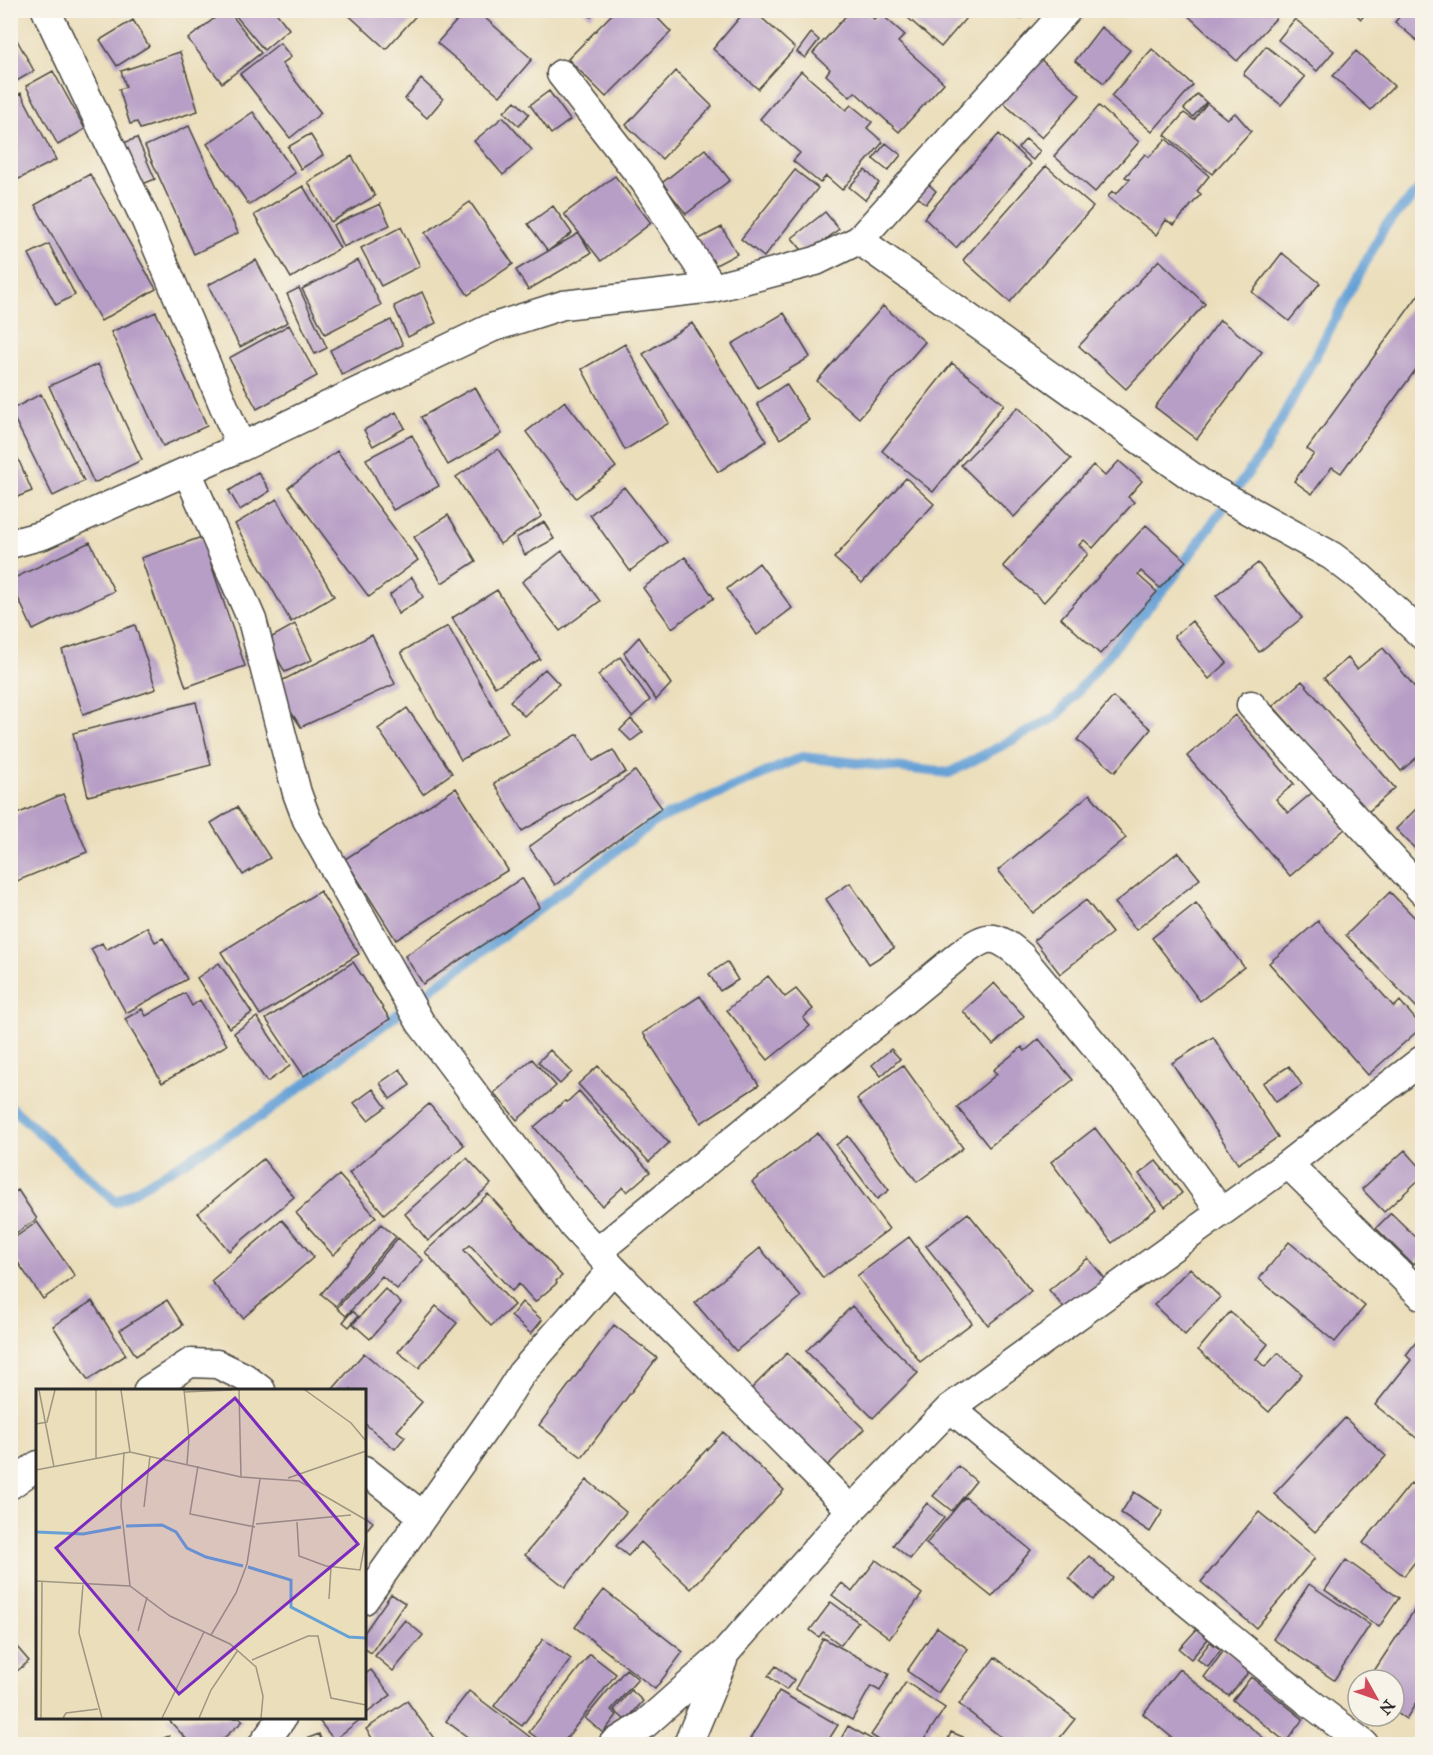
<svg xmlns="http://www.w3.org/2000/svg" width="1433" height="1755" font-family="'IM FELL Great Primer',serif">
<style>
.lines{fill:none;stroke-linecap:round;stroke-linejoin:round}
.stream{stroke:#66a1d6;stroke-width:10}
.building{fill:#b79ec6}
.street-casing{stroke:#484641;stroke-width:31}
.street{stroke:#fff;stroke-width:28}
.inset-river{fill:none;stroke:#66a1d6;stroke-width:3}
.inset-road{fill:none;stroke:#9e9681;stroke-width:1.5}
.view{fill:#7b2cbf;fill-opacity:0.15;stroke:#7b2cbf;stroke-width:3}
.inset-edge{fill:none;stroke:#2b2b2b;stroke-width:3}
</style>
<rect width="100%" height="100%" fill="#f7f3e8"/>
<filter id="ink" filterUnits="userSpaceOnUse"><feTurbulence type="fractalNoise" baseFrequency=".0167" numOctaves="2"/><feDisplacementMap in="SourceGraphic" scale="12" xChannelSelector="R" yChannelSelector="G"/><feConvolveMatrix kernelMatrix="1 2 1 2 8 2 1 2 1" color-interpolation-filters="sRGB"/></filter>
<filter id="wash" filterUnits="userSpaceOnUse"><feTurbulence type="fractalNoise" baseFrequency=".008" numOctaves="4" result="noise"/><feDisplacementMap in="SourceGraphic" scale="24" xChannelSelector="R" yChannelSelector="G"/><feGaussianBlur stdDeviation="1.35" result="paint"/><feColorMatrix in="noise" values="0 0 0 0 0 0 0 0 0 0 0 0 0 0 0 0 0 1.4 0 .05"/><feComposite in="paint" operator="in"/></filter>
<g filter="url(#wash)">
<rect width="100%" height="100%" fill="#ebdebb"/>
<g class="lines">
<path class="stream" d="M10,1106l106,96 150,-89 391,-293 145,-63 147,16 107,-56 117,-139 93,-130 119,-222 37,-39"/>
</g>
<g id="blocks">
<path class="building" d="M225,10h3l33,43 -39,30 -34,-44z
M231,10h43l15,19 -25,21z
M343,10h78l-35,39z
M466,10h10l56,49 -32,37 -63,-53z
M582,10h14l-5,7z
M616,10h34l21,22 -65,65 -38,-38z
M746,10h7l42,38 -37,41 -45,-40z
M851,10h13l10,9 6,-6 25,22 -7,7 46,41 -45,49 -44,-40 -5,5 -24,-22 4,-6 -17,-16z
M899,10h74l-32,37z
M1010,10h17l-7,9z
M1182,10h90l6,6 -41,45z
M1352,10h16l-7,9z
M1405,10h17v35l-27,-23z
M1295,19l39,32 -17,20 -39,-31z
M133,20l16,26 -32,20 -17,-26z
M1101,27l29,23 -26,33 -29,-22z
M12,31l22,40 -19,11 -5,-8v-42z
M811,33l8,7 -14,18 -8,-6z
M280,43l11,14 -9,7 39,49 -31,25 -50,-64z
M1266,46l39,31 -24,28 -38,-31z
M1152,49l41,36 -41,47 -41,-36z
M1356,51l38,35 -23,24 -38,-34z
M180,52l18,59 -58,18 -3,-7 -7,2 -11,-35 7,-2 -5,-16z
M1038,57l42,38 -38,43 -42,-38z
M53,71l32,58 -27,16 -32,-59z
M676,71l36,35 -50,53 -36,-34z
M801,71l45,39 5,-5 21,17 -5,6 16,14 -41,48 -16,-14 -6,7 -27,-22 7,-8 -40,-34z
M421,79l22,20 -16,19 -22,-19z
M549,91l21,29 -19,14 -21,-29z
M21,93l35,67 -45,23 -1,-84z
M1197,94l9,8 -13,15 -9,-8z
M515,101l14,13 -10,12 -15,-14z
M1207,103l20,16 8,-6 16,18 -39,43 -47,-39 19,-22 10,7z
M1099,106l40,36 -44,50 -41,-36z
M253,112l42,61 -46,32 -42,-61z
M503,117l29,33 -29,25 -29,-34z
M189,126l49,107 -44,21 -49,-108z
M310,134l13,21 -22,14 -13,-22z
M999,134l32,30 -75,84 -32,-30z
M137,138l18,41 -17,7 -17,-42z
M1026,139l14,12 -7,9 -15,-12z
M1166,139l43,37 -12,15 4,3 -27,31 -8,-5 -10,15 -48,-38 4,-6 4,3 14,-15 -5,-2 20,-23 4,3z
M886,143l15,12 -13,16 -15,-12z
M705,149l25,31 -44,34 -24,-31z
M352,156l23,40 -44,26 -23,-40z
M1046,166l47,41 -83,95 -47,-42z
M795,170l23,18 -54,69 -23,-18z
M865,170l14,13 -14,17 -16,-13z
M90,174l66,115 -55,32 -66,-116z
M615,176l36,47 -50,38 -37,-47z
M924,180l12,11 -10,13 -13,-11z
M303,186l37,62 -49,30 -37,-63z
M470,202l43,62 -45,31 -43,-62z
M380,204l10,21 -47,22 -10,-22z
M553,206l19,27 -24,18 -20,-27z
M825,212l14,17 -33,26 -14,-17z
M401,227l19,39 -39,20 -20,-38z
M722,227l15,27 -25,13 -15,-27z
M579,233l12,20 -63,37 -12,-20z
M49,244l26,51 -19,10 -27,-51z
M1282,253l38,30 -31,38 -37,-29z
M256,260l32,62 -48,25 -32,-62z
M358,260l23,45 -56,29 -23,-45z
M1159,260l46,44 -79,85 -47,-43z
M299,288l28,60 -12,6 -28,-60z
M1422,290v71l-81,112 -9,-6 -20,27 -18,-13 20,-27 -7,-5z
M422,292l14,31 -28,14 -14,-31z
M883,306l42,36 -66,76 -42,-37z
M156,312l51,114 -44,20 -52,-114z
M784,313l26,44 -52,31 -26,-44z
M391,320l12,25 -61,30 -12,-25z
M1220,320l42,32 -65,87 -42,-32z
M692,323l75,118 -49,31 -75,-118z
M289,325l28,51 -60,33 -28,-51z
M625,344l44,79 -44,27 -43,-81z
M952,363l52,41 -71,88 -51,-41z
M98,364l44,96 -48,23 -45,-97z
M786,384l23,36 -29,19 -23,-35z
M475,387l27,47 -54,31 -27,-48z
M41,394l43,87 -31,15 -43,-86z
M565,401l51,66 -40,31 -50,-66z
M1018,407l53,52 -57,58 -53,-52z
M396,412l9,16 -32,18 -9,-16z
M412,435l27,51 -46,24 -27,-51z
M10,440l22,51 -22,9z
M498,449l44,67 -42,28 -44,-67z
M337,451l81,109 -49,37 -81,-109z
M1119,461l23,20 -14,16 6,5 -41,46 -9,-8 -5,5 9,9 -44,48 -41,-36 90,-101 12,11z
M258,472l12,19 -30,19 -11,-19z
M906,478l28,26 -72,79 -28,-25z
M624,487l43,55 -37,29 -40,-56z
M277,499l57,97 -43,26 -56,-98z
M448,515l28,46 -34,22 -28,-46z
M544,522l10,17 -29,16 -9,-17z
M1146,525l40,36 -26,27 -19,-17 -3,4 19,17 -57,62 -39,-36z
M202,537l43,129 -59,21 -45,-129z
M90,542l24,49 -81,39 -23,-50z
M562,551l38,50 -40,30 -38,-49z
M685,557l29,41 -42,30 -29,-40z
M759,563l33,45 -35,27 -30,-46z
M1258,563l44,55 -43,34 -43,-56z
M412,577l11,20 -25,17 -8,-19z
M11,589l6,17 -6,3z
M497,590l43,69 -45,28 -43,-69z
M1192,621l35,42 -18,16 -35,-43z
M295,624l17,36 -27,12 -18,-32z
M135,625l21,64 -73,25 -21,-64z
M448,626l60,107 -47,27 -60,-108z
M372,635l23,49 -94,43 -28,-42z
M639,637l32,47 -15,16 -32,-47z
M1383,648l39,48v57l-21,18 -77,-93 24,-20 9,11z
M620,657l30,43 -18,17 -34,-42z
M545,669l14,15 -35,32 -14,-15z
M1302,681l93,107 -28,25 -94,-107z
M1113,697l38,32 -36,43 -38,-32z
M196,702l15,63 -123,31 -15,-63z
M407,708l45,65 -29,21 -45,-65z
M1235,715l59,69 -18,15 12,14 25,-21 32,37 -55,47 -103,-120z
M631,719l12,13 -12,9 -11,-11z
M578,734l15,27 20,-11 13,22 -104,59 -28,-48z
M635,771l27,37 -107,77 -26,-38z
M456,788l52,82 -112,70 -51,-81z
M63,794l24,58 -77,32v-67z
M1090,794l36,44 -93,75 -35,-43z
M1422,803v53l-26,-27z
M237,807l33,51 -27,17 -32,-52z
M1178,852l22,27 -64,51 -21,-27z
M522,878l18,29 -117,77 -18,-28z
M850,883l44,65 -25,16 -43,-65z
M320,891l39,63 -99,61 -39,-63z
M1390,892l32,33v88l-76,-78z
M1086,900l26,33 -52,41 -26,-34z
M1196,903l48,64 -44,34 -48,-63z
M1318,921l76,86 6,-6 22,26 -54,48 -99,-112z
M147,927l8,15 8,-4 24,41 -61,34 -35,-64 11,-6 4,7z
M353,962l37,57 -86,57 -38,-57z
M727,962l11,18 -18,11 -11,-17z
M219,963l33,50 -23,15 -32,-50z
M768,976l17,21 11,-8 17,20 -10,9 7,8 -42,34 -41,-50z
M994,983l30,33 -31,29 -30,-34z
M185,993l7,13 8,-6 27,45 -65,38 -37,-64 17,-10 4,7z
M700,996l59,89 -58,38 -58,-90z
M257,1017l33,49 -23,16 -33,-49z
M1213,1037l65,100 -40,27 -66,-101z
M1039,1039l34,41 -84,67 -32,-40 40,-33 -4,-4 29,-23 3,4z
M891,1049l9,10 -19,17 -9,-11z
M550,1050l22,22 -12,12 -22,-22z
M532,1059l24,27 -39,34 -23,-27z
M903,1065l60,83 -46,34 -60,-83z
M598,1066l71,77 -20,19 -71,-78z
M1289,1066l13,19 -26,17 -13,-19z
M400,1069l10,16 -20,14 -10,-16z
M373,1089l13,18 -18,13 -14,-17z
M579,1091l71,81 -23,20 -4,-5 -21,19 -68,-79 31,-26 2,1z
M429,1104l35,41 -80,69 -35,-41z
M1095,1128l61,81 -44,34 -61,-81z
M818,1133l71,96 -66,49 -71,-96z
M848,1136l41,54 -12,9 -41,-54z
M1405,1150l17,19v8l-38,35 -22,-23z
M467,1158l24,26 -63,57 -23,-27z
M263,1159l31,38 -65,54 -31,-38z
M1156,1161l26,32 -17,14 -26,-33z
M339,1175l37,42 -43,38 -37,-42z
M18,1190l19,29 -27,18v-42z
M488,1194l74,82 -6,5 1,2 -22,19 -16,-18 -7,7 -42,-46 -6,5 50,55 -23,21 -66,-74z
M968,1213l63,78 -43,34 -62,-79z
M1391,1213l31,30v12l-9,10 -37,-37z
M282,1220l32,37 -71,61 -32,-37z
M37,1222l38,54 -32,23 -33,-48v-10z
M381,1224l15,13 -60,69 -15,-12z
M909,1237l63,86 -52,39 -63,-86z
M398,1238l25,22 -26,29 -15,-13 -36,40 -9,-8z
M1289,1242l76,64 -30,36 -76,-63z
M760,1248l41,49 -65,54 -41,-48z
M1088,1258l18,22 -38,33 -19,-23z
M1190,1268l30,29 -35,38 -31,-30z
M385,1289l16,14 -31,36 -17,-15z
M167,1300l16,25 -47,31 -16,-26z
M92,1301l34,54 -38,25 -35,-54z
M522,1302l20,18 -11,14 -20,-18z
M436,1306l21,17 -38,45 -21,-16z
M852,1306l66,67 -45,45 -67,-67z
M352,1311l6,5 -9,11 -6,-5z
M1230,1312l38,32 -12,15 9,8 13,-14 24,21 -33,38 -71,-62z
M614,1325l43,33 -75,99 -43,-32z
M1416,1342l6,5v88l-3,5 -44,-35 36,-45 -5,-5z
M364,1353l58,49 -25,29 8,6 -10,12 -31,-26v-33h-32z
M787,1353l77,76 -44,44 -77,-76z
M1345,1418l41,38 -71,76 -41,-38z
M723,1432l61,58 -93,99 -50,-47 -13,14 -12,-10z
M958,1466l18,15 -24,30 -19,-15z
M587,1480l39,32 -61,75 -40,-32z
M1411,1483l11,9v61l-18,23 -41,-33z
M1134,1492l29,19 -13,21 -29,-19z
M965,1497l66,53 -39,47 -66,-53z
M927,1503l17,15 -34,41 -17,-14z
M1259,1512l56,46 -59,70 -55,-46z
M364,1515l9,7 -9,11z
M1089,1556l24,22 -20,22 -24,-22z
M876,1560l46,34 -32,44 -58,-43 10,-12 10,9z
M1346,1560l53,38 -20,29 -54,-37z
M1309,1584l61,41 -36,55 -61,-41z
M604,1590l79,62 -28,37 -80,-62z
M391,1594l14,9 -34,50 -7,-5v-15z
M831,1602l27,20 -17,23 -18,-13 -4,5 -9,-7z
M1419,1603l3,3v88l-16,25 -12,-8v-31h-26z
M405,1620l18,15 -30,36 -18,-15z
M937,1627l31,22 -30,44 -31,-22z
M1197,1629l11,10 -17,20 -12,-10z
M823,1638l66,36 -9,17 -9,-5 -19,34 -57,-31z
M10,1639l19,22 -19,16z
M543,1639l28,20 -49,67 -28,-20z
M1210,1642l11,8 -13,17 -11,-8z
M1225,1649l26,20 -22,27 -25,-19z
M590,1654l26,20 -54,70h-17l-16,-12z
M995,1657l80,62 -20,25h-45l-51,-40z
M776,1666l18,14 -8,10 -18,-14z
M626,1669l12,10 -27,31 6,5 -14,18 -18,-15z
M1179,1669l87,71 -4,4h-82l-37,-30z
M371,1670l20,25 -27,20v-40z
M1251,1677l52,42 -17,23 -53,-42z
M906,1682l39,26 -24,36h-36l-14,-9z
M631,1690l12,11 -17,20 -12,-11z
M469,1691l65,49 -4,4h-53l-31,-23z
M779,1691l59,34 -12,19h-66l-10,-5z
M407,1701l31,43h-62l-10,-15z
M167,1718h73l3,3 -26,23h-26z
M317,1718h45l-28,22z
M848,1726l32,18h-42z
M951,1732l29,12h-34z
M319,1734l4,10h-30z
M169,1736l4,8h-24z"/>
</g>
</g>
<g filter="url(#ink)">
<use href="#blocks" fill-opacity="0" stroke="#484641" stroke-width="1.5"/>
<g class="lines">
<defs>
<path id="street" d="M46,10l100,211 95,226
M561,74l84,108 68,106
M859,240l346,246 127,70 29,22 61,57
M187,471l65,149 45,173 10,27 113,202 154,205 39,42 238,241
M10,544l33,-9 198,-88 250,-119 72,-23 150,-17 103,-27 43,-21 208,-230
M1251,705l171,186
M1288,1164l134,132
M597,1252l361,-296c28,-21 35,-25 63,0l115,139 85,117
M148,1390l42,-27 27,1 27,13 17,13
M950,1408l355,291 59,45
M364,1470l59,46
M10,1485l28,-20
M364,1600l136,-193 21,-33 92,-105
M263,1744l19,-26
M613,1744l32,-20 81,-72 125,-142 99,-102 66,-48 272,-196 134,-104
M688,1744l35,-84"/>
</defs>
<use href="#street" class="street-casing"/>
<use href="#street" class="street"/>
</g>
</g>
<g transform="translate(36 1389)">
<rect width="330" height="330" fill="#ebdebb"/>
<path class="inset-river" d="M90,137l36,-1 14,7 11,16 19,9 37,9M0,143l47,2 38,-7M212,178l43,13v27l58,30 17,1"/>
<path class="inset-road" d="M3,1l15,77M60,1v68M85,1l9,62M148,1l5,48 -2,26M203,1l2,87M269,1l46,33 15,18M148,3l48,-2M0,35l11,-2 8,-32M88,63l-3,54 9,80M162,77l-8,48 65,13M0,81l94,-18 111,25 58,4 67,39M252,89l78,-27M108,118l6,-51M261,133l2,34 27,10 34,4 6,-32M220,135l95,-9M0,192l94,5 40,30 60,28 26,23 7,29 -2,22M47,196l-4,48 23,85M293,210l2,-32M102,242l9,-34M175,246l25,-42 11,-29 13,-85M216,271l56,-24h10l13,62 35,7M5,329l1,-137M27,329l3,-5 32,-4M126,329l42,-86M163,329l12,-28 27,-40"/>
<path class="view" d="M199,9l123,146 -179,150 -123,-146z"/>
<rect width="330" height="330" class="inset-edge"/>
</g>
<rect width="1433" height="1755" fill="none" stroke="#f7f3e8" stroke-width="36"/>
<g transform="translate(1376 1698) rotate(130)"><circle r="28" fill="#f7f3e8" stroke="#a5a39c" stroke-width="1.5"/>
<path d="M0-4.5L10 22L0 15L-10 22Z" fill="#d1495b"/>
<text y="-9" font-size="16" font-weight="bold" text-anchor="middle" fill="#2b2b2b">N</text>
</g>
</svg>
